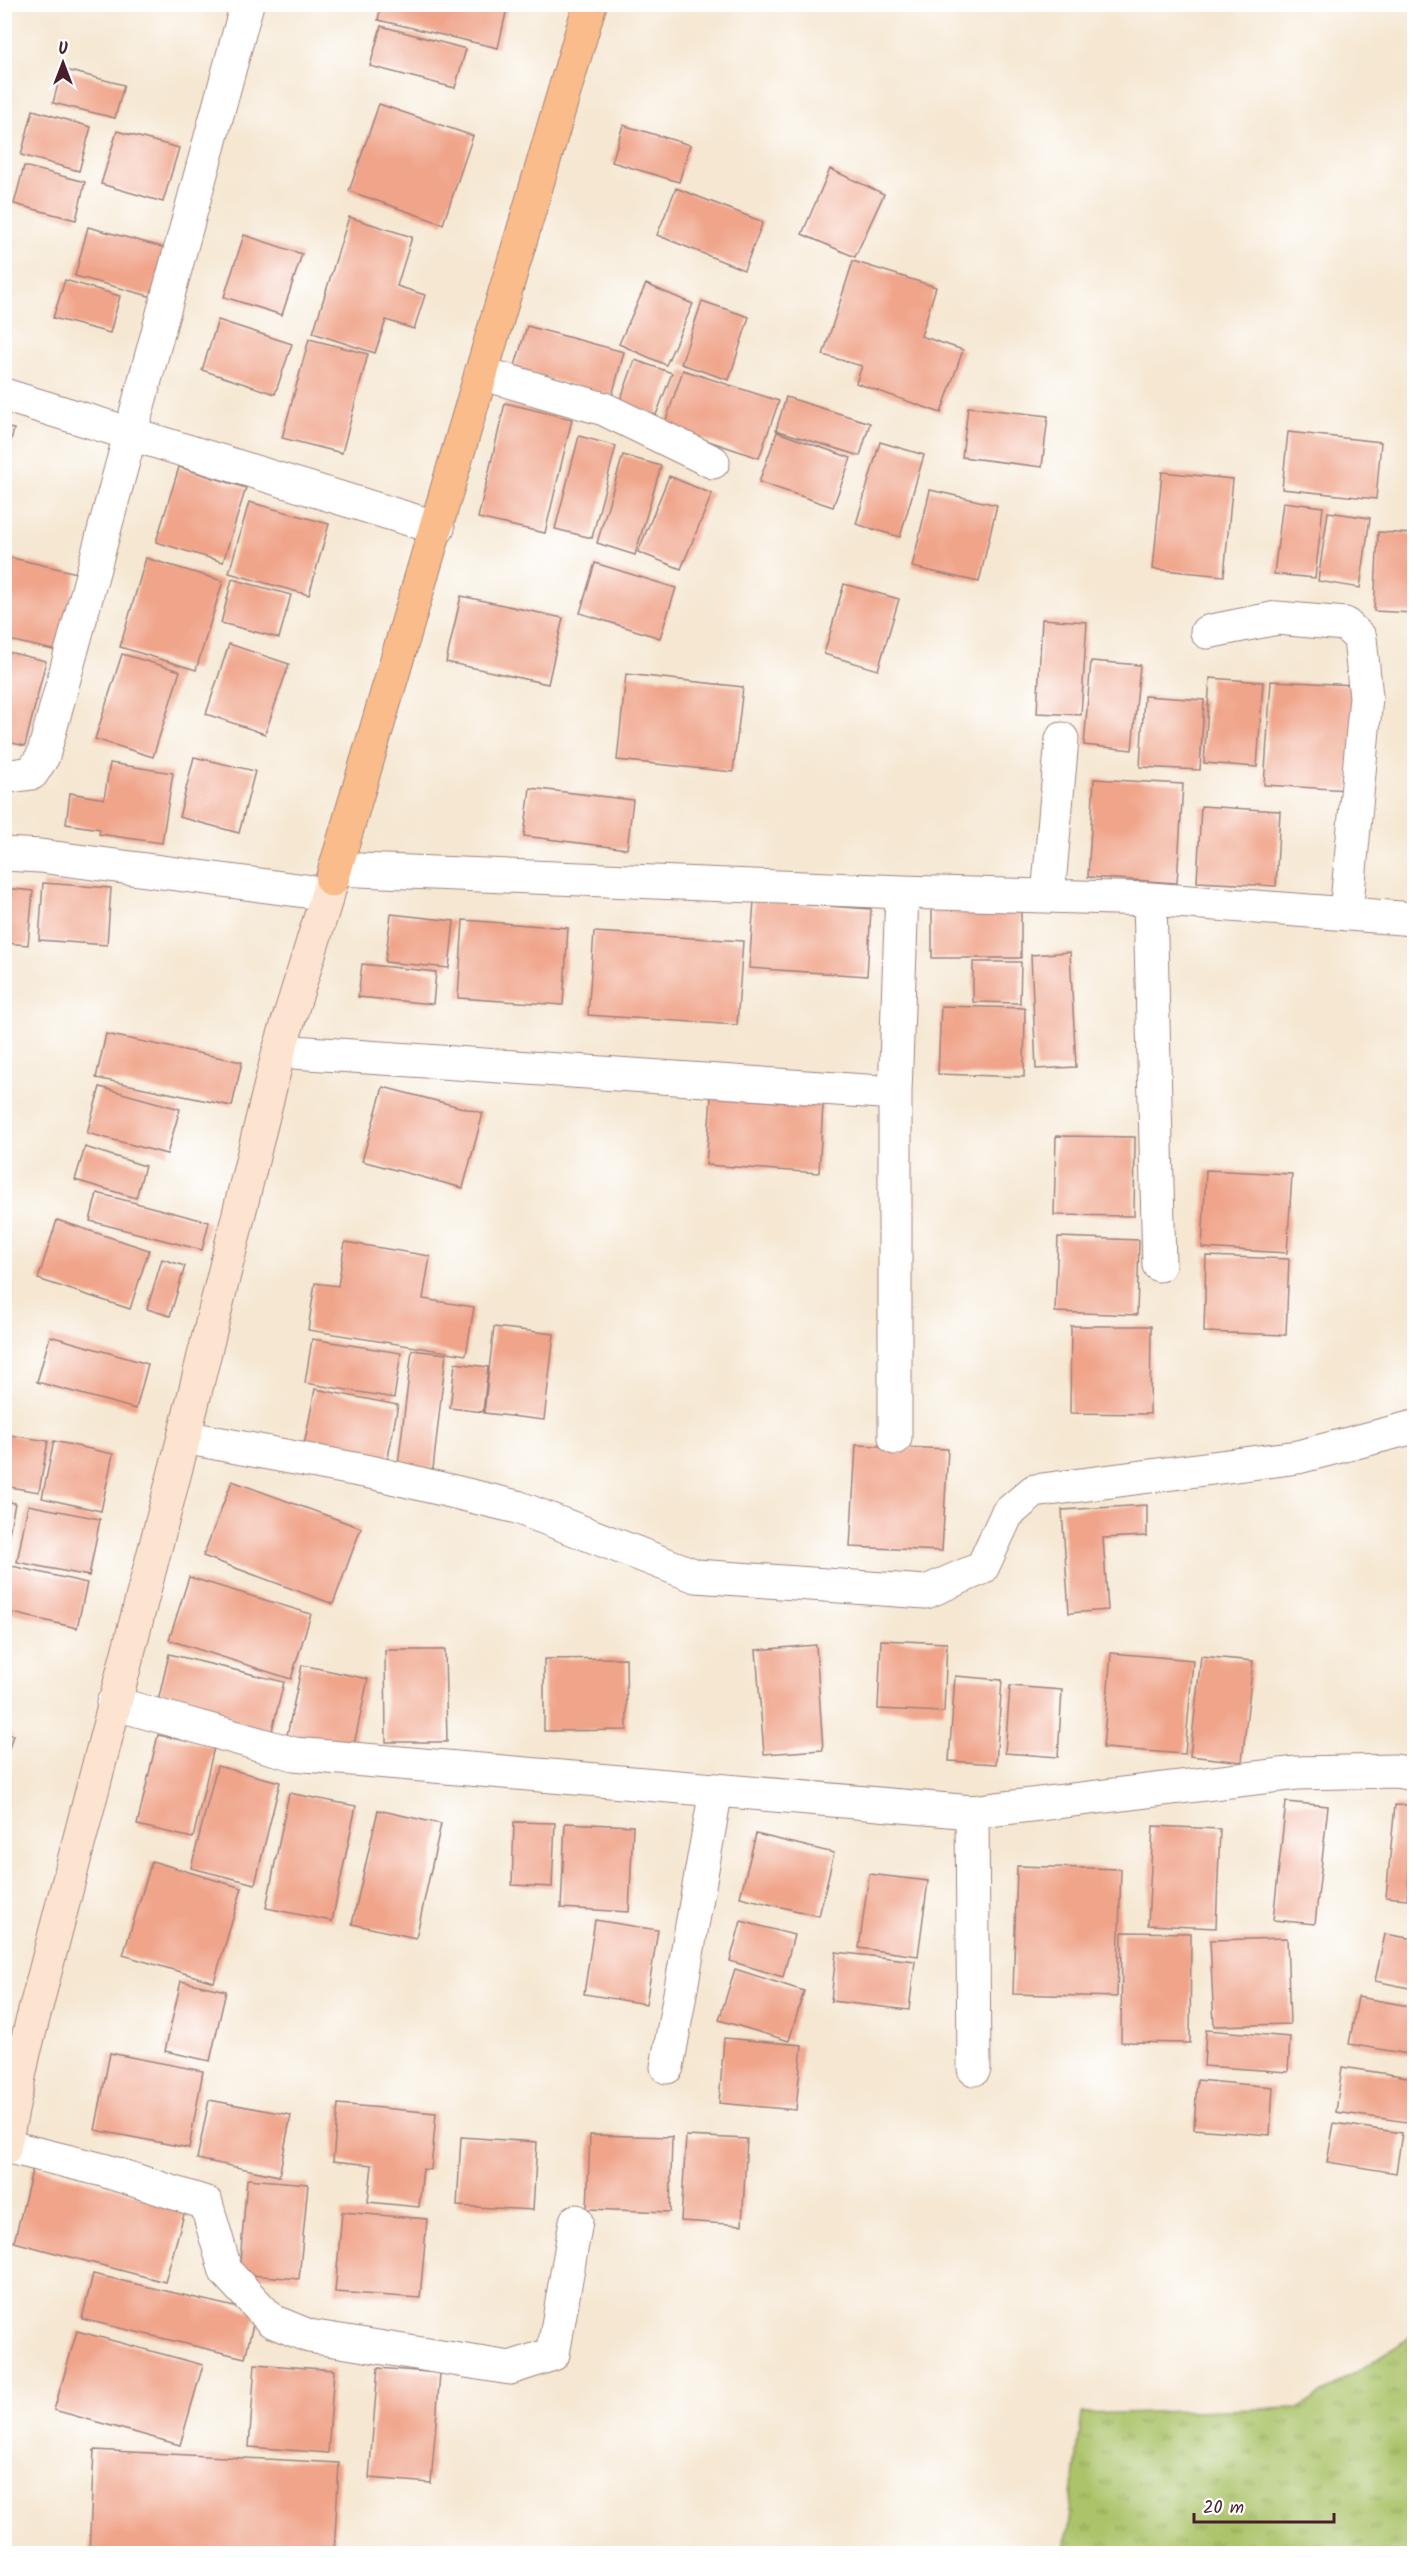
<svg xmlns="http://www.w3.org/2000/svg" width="1419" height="2558" font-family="Kalam,sans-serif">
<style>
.grass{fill:url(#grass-tufts);stroke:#7a724a;stroke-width:1.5}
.building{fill:#f0a48a}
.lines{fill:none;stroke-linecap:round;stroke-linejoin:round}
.street-casing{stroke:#a0837e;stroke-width:35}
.secondary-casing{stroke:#a0837e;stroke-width:35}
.primary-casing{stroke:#a0837e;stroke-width:35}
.street{stroke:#fff;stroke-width:33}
.secondary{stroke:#fde4d0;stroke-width:33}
.primary{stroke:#f9bc8a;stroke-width:33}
</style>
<defs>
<pattern id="grass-tufts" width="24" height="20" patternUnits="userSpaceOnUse" patternTransform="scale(1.5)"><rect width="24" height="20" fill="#abc46a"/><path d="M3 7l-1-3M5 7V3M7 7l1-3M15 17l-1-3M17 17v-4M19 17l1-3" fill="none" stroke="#8d9f57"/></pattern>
</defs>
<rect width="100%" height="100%" fill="#fff"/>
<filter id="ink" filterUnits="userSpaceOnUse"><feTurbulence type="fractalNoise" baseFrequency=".0167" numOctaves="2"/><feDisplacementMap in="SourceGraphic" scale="12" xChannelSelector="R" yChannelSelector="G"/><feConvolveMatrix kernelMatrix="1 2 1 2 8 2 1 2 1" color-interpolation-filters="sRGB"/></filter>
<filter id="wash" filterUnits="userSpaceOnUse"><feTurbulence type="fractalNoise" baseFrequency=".008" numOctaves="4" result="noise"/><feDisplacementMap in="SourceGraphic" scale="24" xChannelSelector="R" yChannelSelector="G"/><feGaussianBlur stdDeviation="1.35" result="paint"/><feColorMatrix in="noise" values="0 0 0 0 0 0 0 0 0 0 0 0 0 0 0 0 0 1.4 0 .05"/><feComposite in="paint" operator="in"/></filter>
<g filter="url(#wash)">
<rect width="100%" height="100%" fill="#f5e7d1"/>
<path class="grass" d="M1414,2335v218h-349l17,-139 218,-6z"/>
<g id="blocks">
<path class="building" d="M381,4h127l-10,44 -120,-28z
M381,26l85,23 -11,39 -85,-22z
M62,69l62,16 -9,33 -62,-15z
M379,104l94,32 -30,88 -94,-33z
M33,110l58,17 -12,44 -58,-16z
M623,125l67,20 -11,37 -67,-20z
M117,131l62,17 -16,54 -62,-18z
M24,166l61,16 -9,38 -62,-16z
M830,169l54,25 -29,63 -53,-23z
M676,188l87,34 -19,48 -87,-35z
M349,217l63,20 -15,49 28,9 -11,34 -28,-9 -11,33 -62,-20z
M88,227l78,21 -13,49 -78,-21z
M244,235l58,19 -20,61 -58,-18z
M853,261l83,26 -15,49 42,14 -22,63 -85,-30 6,-17 -39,-11z
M65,280l55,16 -10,37 -57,-15z
M646,284l47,20 -27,61 -47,-21z
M702,301l47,16 -20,63 -48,-16z
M218,320l74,24 -17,50 -73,-24z
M527,326l97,26 -12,44 -98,-27z
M309,339l59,15 -26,99 -60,-15z
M635,360l37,13 -16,42 -36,-14z
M683,370l96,31 -20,57 -95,-32z
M786,397l84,26 -10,33 -84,-26z
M505,403l67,16 -27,114 -67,-15z
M968,407l80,9 -6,51 -80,-10z
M4,427l10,2 -9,34 -1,-1z
M777,432l74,26 -18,49 -74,-25z
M1288,432l93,10 -5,57 -94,-10z
M579,436l37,10 -24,92 -37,-9z
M880,442l44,13 -24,82 -44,-13z
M623,455l38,11 -26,89 -38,-12z
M179,467l67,21 -23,74 -67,-20z
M1162,472l71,7 -9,97 -71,-7z
M669,476l43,18 -31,75 -43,-17z
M930,490l67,15 -18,77 -67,-15z
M249,502l80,22 -20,71 -80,-22z
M1283,502l40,5 -8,71 -41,-4z
M1328,512l42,6 -10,70 -42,-7z
M1378,532l36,2v79l-40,-2z
M4,556l73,17 -19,78 -54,-12z
M146,558l77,23 -27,89 -76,-23z
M595,563l81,25 -16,50 -80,-25z
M232,579l59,16 -12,43 -58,-15z
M844,584l55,15 -21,71 -54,-16z
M461,596l102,22 -15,66 -102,-22z
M1042,619l45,3 -6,93 -44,-2z
M229,644l60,20 -24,70 -59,-20z
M4,651l42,10 -21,85 -21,-5z
M122,654l58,17 -27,86 -58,-18z
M1091,661l49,4 -8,85 -48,-5z
M626,674l117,13 -10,85 -116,-12z
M1210,678l53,4 -6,85 -53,-4z
M1271,681l85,4 -7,105 -85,-5z
M1144,696l60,4 -4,70 -60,-3z
M194,757l61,14 -16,62 -60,-16z
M110,763l63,10 -11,70 -63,-9 1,-5 -34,-5 4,-31 34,6z
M1094,779l89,5 -6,99 -89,-6z
M530,788l103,12 -6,49 -103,-13z
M1201,806l79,5 -4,75 -79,-4z
M43,883l68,5 -4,57 -68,-5z
M4,888l29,3 -5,54 -24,-2z
M754,901l117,8 -4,67 -118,-8z
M932,909h89v49h-89z
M391,914l63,7 -5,47 -64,-6z
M463,920l105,8 -5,77 -105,-7z
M594,932l149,9 -6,84 -149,-10z
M1070,952l6,115 -40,2 -5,-114z
M973,962h48l-1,41 -47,-1z
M362,964l74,8 -3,32 -75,-7z
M941,1006l84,2 -1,69 -86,-3z
M106,1034l136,28 -10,44 -136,-28z
M100,1087l80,22 -13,45 -80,-21z
M383,1087l100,26 -20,75 -101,-27z
M711,1097l112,8 -4,68 -113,-8z
M1056,1136l79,1 -1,79 -80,-1z
M85,1147l60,19 -9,32 -61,-18z
M1206,1170l86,4 -5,79 -85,-5z
M97,1193l112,29 -7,28 -112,-29z
M57,1220l92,30 -19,59 -92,-30z
M1058,1237l81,3 -2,75 -82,-3z
M345,1242l85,14 -7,43 51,8 -8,48 -158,-25 7,-47 23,3z
M1206,1256l83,3 -3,76 -82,-3z
M162,1259l23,7 -15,50 -23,-7z
M1071,1326h80l-1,88 -80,-1z
M494,1327l60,7 -10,86 -60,-7z
M50,1336l98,28 -12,45 -99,-27z
M312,1339l89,14 -7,45 -89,-15z
M412,1350l34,4 -13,115 -35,-4z
M455,1363l33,4 -5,45 -33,-4z
M315,1389l83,16 -11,58 -83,-17z
M4,1434l44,7 -9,51 -35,-6z
M54,1441l59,13 -12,57 -59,-13z
M856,1445l92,4 -6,102 -92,-4z
M232,1481l129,47 -28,76 -130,-48z
M4,1501l11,2 -8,41 -3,-1z
M28,1505l72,14 -11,57 -72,-14z
M1147,1505v31l-44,2 5,72 -39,3 -7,-103z
M12,1566l75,17 -10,45 -73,-17z
M189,1577l122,37 -20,65 -122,-39z
M881,1640l66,3 -3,69 -66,-3z
M816,1645l7,105 -59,4 -8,-104z
M385,1650h60l2,92h-61z
M1111,1653l82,7 -8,94 -82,-6z
M169,1654l115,28 -14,57 -114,-29z
M1201,1656l52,5 -11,101 -52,-6z
M626,1658l1,72 -83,1v-72z
M302,1665l66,14 -16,75 -66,-14z
M955,1676l47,4 -6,84 -47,-3z
M1010,1686l52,4 -4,67 -53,-4z
M4,1733l9,2 -8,27h-1z
M158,1735l56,12 -21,91 -56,-13z
M217,1766l63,16 -25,102 -64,-16z
M289,1793l67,13 -24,115 -66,-13z
M1286,1802l42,4 -13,118 -42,-4z
M1395,1805l19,1 -7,93 -21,-2z
M378,1810l63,14 -25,114 -64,-14z
M514,1822l41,1 -3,64 -40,-2z
M565,1823l68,3 -4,86 -68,-4z
M1153,1826l67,3 -4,99 -68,-3z
M756,1834l78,19 -15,63 -79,-19z
M152,1861l90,27 -28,94 -91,-27z
M1017,1866l104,3 -4,128 -104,-3z
M869,1874l59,7 -10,75 -59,-8z
M595,1920l63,10 -12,74 -62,-10z
M741,1921l53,14 -11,42 -53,-16z
M1122,1932l69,1 -1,110 -69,-1z
M1385,1934l29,5v50l-39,-8z
M1287,1938l3,86 -76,2 -4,-86z
M836,1952l79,9 -6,49 -78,-9z
M735,1969l69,22 -15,50 -70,-21z
M181,1981l45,10 -16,70 -45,-10z
M1358,1997l56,10v48l-65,-11z
M1206,2030l84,7 -2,35 -84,-6z
M724,2038l78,7 -6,65 -77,-7z
M110,2053l93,18 -14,77 -94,-18z
M1342,2067l72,11v45l-78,-11z
M1197,2080l76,7 -3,48 -76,-6z
M209,2100l82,15 -12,61 -82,-17z
M338,2104l98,9 -5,57 -8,-1 -4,38 -51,-5 4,-37 -39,-4z
M1334,2123l68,10 -6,40 -69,-11z
M590,2135l82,2 -2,75 -83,-3z
M686,2136l61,3 -5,86 -61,-4z
M461,2137l76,5 -4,68 -76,-4z
M33,2167l153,40 -21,75 -151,-40z
M247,2179l61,5 -9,95 -60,-5z
M342,2212l85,7 -7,79 -85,-6z
M93,2274l163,38 -11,46 -163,-39z
M77,2331l126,34 -23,80 -126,-35z
M255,2364l79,6 -6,83 -79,-6z
M378,2368l62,5 -9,110 -62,-5z
M94,2450l245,13 -5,91h-245z"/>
</g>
</g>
<g filter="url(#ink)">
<use href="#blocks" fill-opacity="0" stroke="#a0837e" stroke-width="1.5"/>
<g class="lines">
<defs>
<path id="street" d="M481,373l123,36 109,53
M4,395l434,133
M1207,632l70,-14 68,6 15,14 6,59 -20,217
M4,777l28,-4 11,-17 204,-752
M4,854l36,2 288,38
M335,869l567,23 248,7 264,20
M1048,896l14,-157
M1150,899l9,366
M279,1051l616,42
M184,1437l191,36 142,34 179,69 230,16 56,-24 25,-54 27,-23 264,-34 116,-30
M895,1438v-345l7,-201
M113,1703l181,51 678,58 325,-39 98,-2 19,3
M972,1812l2,257
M667,2067l49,-277
M5,2146l98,24 103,33 20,69 46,49 37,15 201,32 43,-14 23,-133"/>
<path id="secondary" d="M4,2149l20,-96 160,-616 95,-386 53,-171"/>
<path id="primary" d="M332,880l258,-876"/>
</defs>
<use href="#street" class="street-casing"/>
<use href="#secondary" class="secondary-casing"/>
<use href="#primary" class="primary-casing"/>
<use href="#street" class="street"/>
<use href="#secondary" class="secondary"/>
<use href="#primary" class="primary"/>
</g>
</g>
<rect width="1419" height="2558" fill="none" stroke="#fff" stroke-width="24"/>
<g transform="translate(63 63)" stroke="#ffffff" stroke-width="4.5" paint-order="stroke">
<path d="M0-4.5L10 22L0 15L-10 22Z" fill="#4a1f2b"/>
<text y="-9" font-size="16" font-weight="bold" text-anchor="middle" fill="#4a1f2b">U</text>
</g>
<path d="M1194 2513v9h140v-9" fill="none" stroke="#4a1f2b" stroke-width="3"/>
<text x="1203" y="2513" font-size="18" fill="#4a1f2b" stroke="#ffffff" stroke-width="4.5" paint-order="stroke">20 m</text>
</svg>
